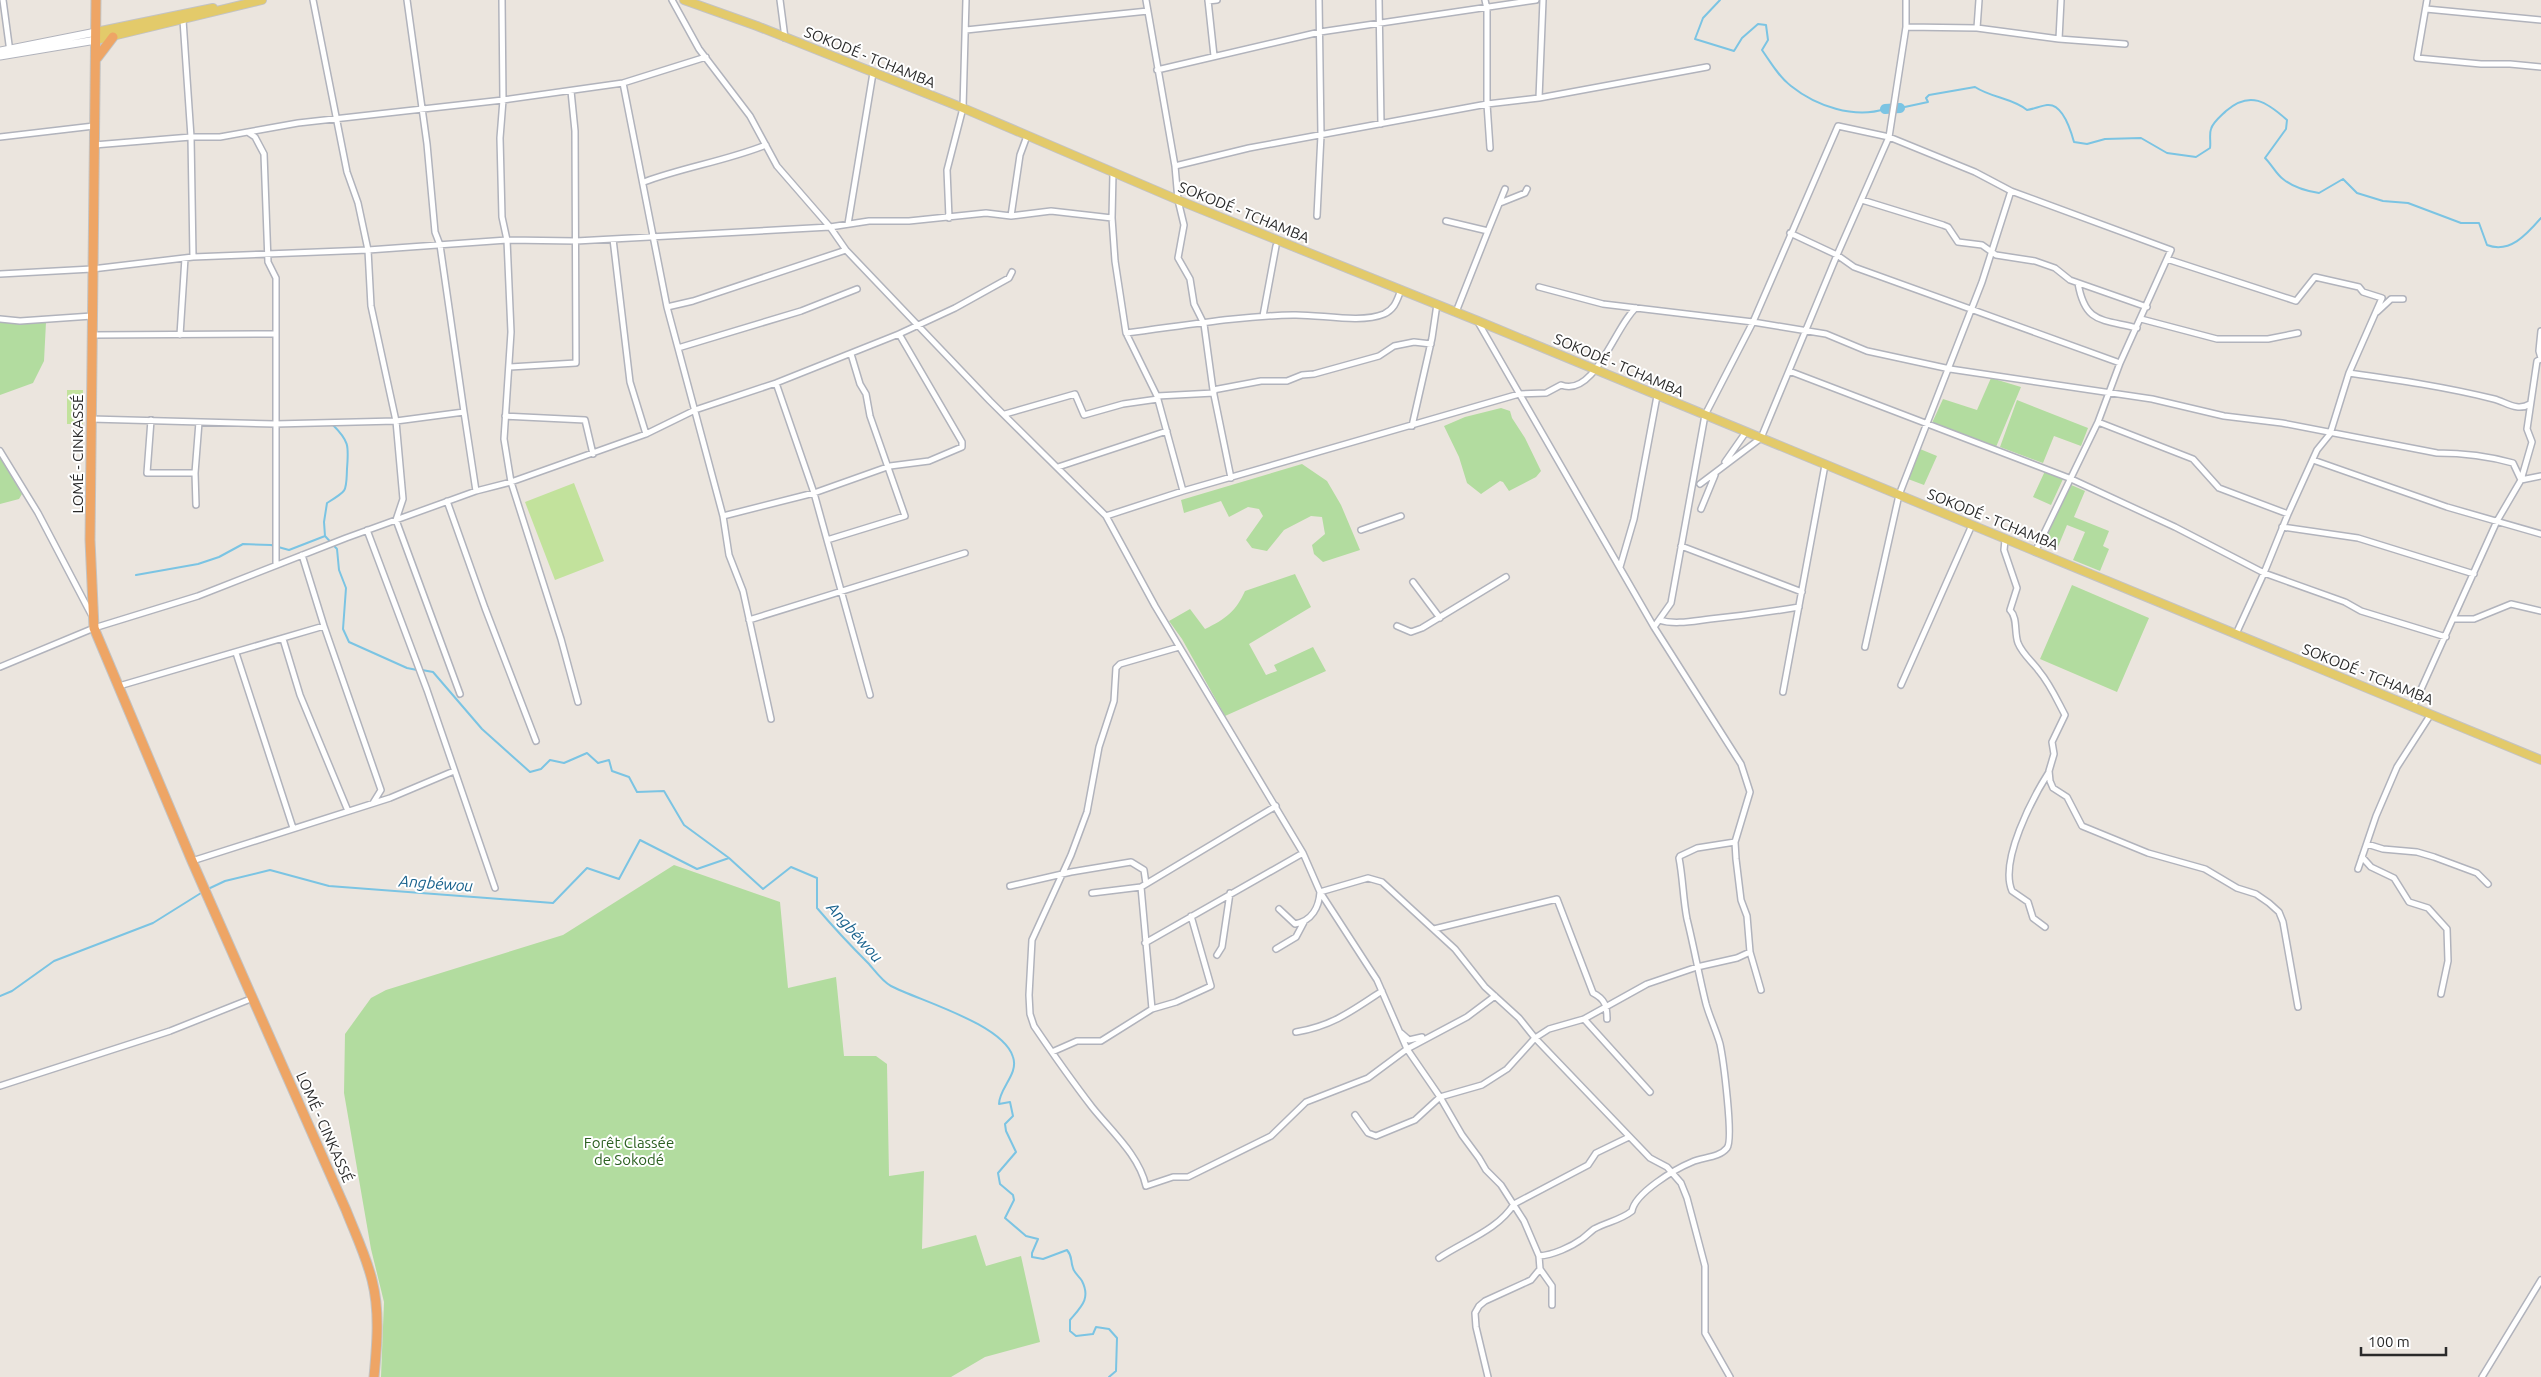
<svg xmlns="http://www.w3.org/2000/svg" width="2541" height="1377" font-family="Ubuntu,sans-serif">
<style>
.green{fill:#b2dc9f}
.pitch{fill:#c2e29c}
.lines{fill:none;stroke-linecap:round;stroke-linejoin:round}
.stream{stroke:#7bc4e3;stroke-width:2}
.river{stroke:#7bc4e3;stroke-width:10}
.street-casing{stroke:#b1b3bc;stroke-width:8}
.secondary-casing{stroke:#b1b3bc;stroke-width:9}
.primary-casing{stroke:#c3c3c3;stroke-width:10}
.highway-casing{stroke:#c3c3c3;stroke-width:11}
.street{stroke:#fff;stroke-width:5}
.secondary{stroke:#fff;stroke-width:7}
.primary{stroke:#e3ca6a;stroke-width:8}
.highway{stroke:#eea565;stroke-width:9}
.labels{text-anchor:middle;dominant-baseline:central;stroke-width:4;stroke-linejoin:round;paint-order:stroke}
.street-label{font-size:15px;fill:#2a2a2a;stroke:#fff}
.park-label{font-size:15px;fill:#2c6021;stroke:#fff}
.water-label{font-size:16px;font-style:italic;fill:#1a638e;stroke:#fff}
</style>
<rect width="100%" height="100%" fill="#ebe5de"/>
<path class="green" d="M0,320l46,2 -2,39 -11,22 -33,12z
M1991,378l30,9 -25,60 -64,-24 11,-24 34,11z
M2017,400l71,28 -7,18 -27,-10 -11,27 -43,-16z
M1501,408l9,3 2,7 13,20 16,33 -5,6 -27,14 -6,-9 -3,-1 -19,13 -14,-11 -8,-26 -15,-31 21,-9z
M1920,449l17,7 -13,29 -16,-6z
M0,457l22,37 -3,5 -19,5z
M1302,464l25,17 14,24 19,45 -37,12 -9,-8 -2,-9 13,-11 -3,-17 -11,-1 -27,14 -17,21 -15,-3 -6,-8 17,-24 -4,-7 -11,-2 -19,10 -8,-16 -37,12 -3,-13z
M2045,471l18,8 -12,26 -18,-8z
M2069,484l16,7 -11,26 35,14 -6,15 6,3 -9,22 -27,-11 12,-28 -18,-7 -10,24 -7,-3 2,-4 -8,-3z
M1295,574l16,33 -62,37 17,31 11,-4 -3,-6 39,-18 13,24 -101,45 -43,-77 -13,-18 21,-12 15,20c21,-10 31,-18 40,-38z
M2072,585l77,33 -32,74 -77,-33z
M674,865l106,37 8,86 48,-11 8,79h32l11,8 2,112 35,-5 -2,78 54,-14 10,31 35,-10 19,86 -55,15 -34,20h-570l3,-75 -13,-53 -27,-156 1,-59 26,-36 15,-8 177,-55z"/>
<path class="pitch" d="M67,390h16v34h-16z
M574,483l30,78 -49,19 -30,-78z"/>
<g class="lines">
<path class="stream" d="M1720,0l-17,18 -8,21 39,12 8,-13 16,-14 8,1 2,15 -6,10c9,13 17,27 29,36 25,20 63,33 94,23
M1900,108l28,-6 -2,-4 3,-3 46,-8c17,11 37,11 52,23 7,-1 13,-4 20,-5 16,-2 24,26 27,37l13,2 18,-5 36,-1 26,15 29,4 14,-9c1,-5 -1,-14 1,-19 2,-7 10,-13 15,-18 24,-21 41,-9 61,9l-1,9 -21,29c7,7 12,17 18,21 11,9 23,12 36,14l24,-14 14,14 26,8 25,2 53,20h18l8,22c23,9 40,-11 54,-27
M325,536l-1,-14 3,-19c21,-13 19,-11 20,-34 2,-24 2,-28 -15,-45
M136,575l62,-11 21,-7 24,-13 28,1 18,5 36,-14 12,13 2,21 7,18 -3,41 6,13 58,26 10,2
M422,670l11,2 49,57 48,43 11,-3 9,-9 14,3 23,-10 11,10 11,-3 3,11 17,6 8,15 27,-1 20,34 45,33
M208,889l17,-8 45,-11 59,16 224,17 34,-35 32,11 21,-39 57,29 32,-11 34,31 28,-22 26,11v30c17,20 34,38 52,56 6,7 14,18 22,22 29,15 112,38 122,71 6,17 -14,31 -14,47l11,-2 3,14 -8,8 1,7 10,21 -18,21 2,11 13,11 1,5 -9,18 21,18 12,3 -6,14v4l11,2 24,-9c6,7 3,10 6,18 1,5 7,9 9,13 9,18 -1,26 -12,39v11l6,5 17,-2 3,-7 13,2 8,9 -1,33 -7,6
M0,996l12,-5 42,-30 99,-38 48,-30"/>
<path class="river" d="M1885,109l15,-1"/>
<defs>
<path id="street" d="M3,0l7,52
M313,0l34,172 11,31 10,47 3,56 25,115 7,78 -7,21 64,174
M407,0l20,144 8,88 5,13 24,167
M502,0l1,100 -3,38 2,79 5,23 4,92 -7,107 7,43 50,157 17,63
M672,0l27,49 51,67 27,50 53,61 16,23 144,151 116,115 49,90 148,247 17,39 57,88 30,69 33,48 22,38 17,23 7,12 15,15 23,36 15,35 1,13 -9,11 -46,21 -6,5 -4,7 1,14 12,50
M780,0l5,38
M1146,0l29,166 3,34 6,25 -6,33 12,21 4,25 10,20 9,66 18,88
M1208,0l6,56
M1379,0l2,124
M1485,0l2,9v95l3,44
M2427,0l-10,58 64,6h29l31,3
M1208,1l9,-1
M2426,9l115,11
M183,20l8,117 2,120
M1906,27l71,1 82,11 66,5
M1977,28l2,-28
M966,30l182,-19
M2059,39l2,-39
M1157,70l163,-38 216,-32
M623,83l44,224 56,209 6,39 14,36 28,128
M1539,98l4,-98
M249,133l6,4 9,17 4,108 8,16v287
M0,137l94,-11
M94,145l97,-8h29l78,-14 205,-23 120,-17 83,-26
M1175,166l74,-18 238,-44 52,-6 168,-31
M1113,173l-1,45 3,43 11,72 31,63 26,95
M644,182c40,-15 82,-21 122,-37
M2011,191l160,59 -51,113 -22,59 -63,130
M1862,200l81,25 5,2 10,15 24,3 14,10 39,6 20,7 15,12 77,27
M1500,203l25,-10 2,-4
M1011,216l9,-61 7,-19
M1317,216l4,-81 -2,-135
M949,218l-2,-48 16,-62 3,-108
M1446,221l42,10 -32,81
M848,224l25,-151
M1488,231l17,-42
M1790,233l47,22 17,12 266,96
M613,239l17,143 16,52
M2167,259l129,42 19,-24 44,10 4,5 19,6 -33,75 -19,61 -13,16 -29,64 -24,59 -28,61
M0,274l92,-5 101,-12 175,-7 139,-10 69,1 254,-14 39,-6h40l77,-8 25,3 40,-5 61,7
M2078,283c7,41 24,36 59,45
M1539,287l64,17 150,18 73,12 41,17 83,18 202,30 72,17 58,7 155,30c26,0 51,3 76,10l8,17
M667,307l26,-6 153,-51
M2377,312l14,-13h12
M1263,316l13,-70
M0,319l20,2 72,-5
M2141,319l76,20h51l30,-6
M1478,322l176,305 87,137 9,28 -15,50 1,17 5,41 6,16 3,36 11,38
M2541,331l-2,20 2,7
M1126,333c56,-7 112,-17 167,-18 26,-1 67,9 91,-1 11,-5 13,-14 17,-24
M92,335l183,-1
M180,335l5,-77
M678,348l123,-37 56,-22
M510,367l66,-4 -1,-232 -4,-40
M1789,371l280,107 106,49 89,46 81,29 16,9 85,26
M2349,373c49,7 97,14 145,26 12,3 23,13 36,5
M776,383l38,110 56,202
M1213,390l48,-9h26l15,-6 12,-1 65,-18 15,-10 20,-4 17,2
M1157,396l57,-3
M1005,414l70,-20 9,21 39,-11 35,-5
M505,416l80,4 8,34
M91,419l184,5 121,-3 68,-9 12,79
M151,420l-4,53h48
M2098,422l95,37 26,29 69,26
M1412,426l20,-88 5,-34
M0,451l38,62 54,103
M2313,460l134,47 94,27
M1725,462l21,-30
M1058,467l109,-36
M2521,480l20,-4
M1700,484l61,-46 76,-183 52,-118 17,-110v-27
M447,501l38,107 51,133
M196,505l-1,-32 4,-51
M1701,509l14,-34
M723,516l91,-23 76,-27 39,-5 33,-14v-5l-63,-108
M1106,516l77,-25 336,-97 27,-1 15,-8c34,13 55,-61 75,-77
M2282,527l76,11 116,36
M367,530l60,160 68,198
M1361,530l40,-14
M827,540l78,-24 -35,-100 -4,-22 -6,-10 -9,-30
M2005,540l-1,10 13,38 -7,22c8,8 4,22 8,33 5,12 14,18 21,28 11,13 18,29 26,44l-13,27 2,12 -5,17 1,10 3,7 14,9 15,29 66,27 57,16 32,19 19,6 13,9 10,9 4,10 15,85
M1681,546l121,46
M302,555l22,71 57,164 -8,13
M1620,567l14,-48 23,-123
M1413,582l27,36
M2454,619h20l37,-15 30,7
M749,620l216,-67
M1659,620c16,5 34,1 51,-1 30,-3 59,-7 89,-12
M1397,626l14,6 11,-4 84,-51
M1654,627l17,-24 34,-188 48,-93 85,-196 51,11 86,35 36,19 -29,91 -83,213 -34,152
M283,639l17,56 48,116
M1179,647l-59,17 -4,4 -2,33 -15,46 -12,65 -16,43 -39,85 -3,55 1,19 4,12c19,28 38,55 58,81 19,24 47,48 54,79l27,-9h15l83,-41 35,-34 62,-24 39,-29 60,-32 28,-21
M236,653l57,175
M0,667l94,-39 104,-32 148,-58 130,-47 35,-9 135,-48 49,-24 81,-27 123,-49 56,-26 54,-30 3,-6
M1901,685l71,-160
M119,686l205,-60
M1783,692l42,-227
M2413,707l84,-186 24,-41 11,-38 -5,-13 10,-68 4,-2
M2367,844l16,5 34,3 17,5 43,16 11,11
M2362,857l9,10 23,11 15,24 19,6 19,21 1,32 -7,33
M192,861l198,-63 64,-27
M2358,869l18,-53 21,-49 34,-53
M1010,886l61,-14 60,-10 13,8 2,14
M1092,893l49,-6
M1279,909l16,15c17,-3 24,-17 25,-32l48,-14 14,4 73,67 30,38 34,31 16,20 115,120 17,9 14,16 6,15 18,68v67l25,44
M2045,927l-12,-9 -5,-16 -16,-11c-13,-30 21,-94 37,-119
M1434,929l123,-30 36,94c12,6 14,13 14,26
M1145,943l158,-90
M1276,949l20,-12 8,-15
M1217,955l5,-8 8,-54
M1152,1009l-11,-122 135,-81
M1584,1019l66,73
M1296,1032c36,-6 56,-21 86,-41
M1401,1033l8,7 13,-3
M1052,1052l25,-11h24l51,-32 24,-7 35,-16 -20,-70
M0,1086l170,-55 83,-33
M1355,1115l13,18 8,3 39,-16 25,-23 42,-12 25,-16 28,-31 14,-9 35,-10 63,-35 50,-17 40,-9 13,-6
M1539,1256c14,-1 32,-9 43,-17 4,-3 8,-7 12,-10 13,-7 27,-9 38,-18 3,-18 43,-42 60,-49 11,-5 27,-4 35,-14 7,-8 -4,-90 -7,-104 -4,-14 -10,-26 -14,-40 -7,-28 -12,-57 -19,-85 -4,-20 -4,-41 -8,-61l1,-2 17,-8 38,-6
M1439,1258c25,-17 59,-28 75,-54l74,-39 8,-12 33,-16
M1540,1269l12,17v19
M2482,1377l59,-97"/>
<path id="secondary" d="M0,51l96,-19
M0,56l96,-16"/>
<path id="primary" d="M684,0l73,26 206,82 215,92 300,121 1063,439
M96,32l117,-24
M96,40l166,-40"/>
<path id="highway" d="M96,0l-6,540 4,88 98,233 154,349c9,23 20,46 26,70 8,31 5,65 2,97
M97,58l16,-21"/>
</defs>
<use href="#street" class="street-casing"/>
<use href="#secondary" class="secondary-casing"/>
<use href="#primary" class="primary-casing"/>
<use href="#highway" class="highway-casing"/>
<use href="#street" class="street"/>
<use href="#secondary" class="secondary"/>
<use href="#primary" class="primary"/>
<use href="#highway" class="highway"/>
</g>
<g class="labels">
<g class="street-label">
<text transform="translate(870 57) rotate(22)">SOKODÉ - TCHAMBA</text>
<text transform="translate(1244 212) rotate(22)">SOKODÉ - TCHAMBA</text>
<text transform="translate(1619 365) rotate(23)">SOKODÉ - TCHAMBA</text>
<text transform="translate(77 454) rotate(-90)">LOMÉ - CINKASSÉ</text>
<text transform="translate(1993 519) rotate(22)">SOKODÉ - TCHAMBA</text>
<text transform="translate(2368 674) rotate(22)">SOKODÉ - TCHAMBA</text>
<text transform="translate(325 1127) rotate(66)">LOMÉ - CINKASSÉ</text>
</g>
<g class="park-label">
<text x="629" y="1142">Forêt Classée<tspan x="629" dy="17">de Sokodé</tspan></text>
</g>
<g class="water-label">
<text transform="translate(436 883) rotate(4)">Angbéwou</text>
<text transform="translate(855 932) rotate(48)">Angbéwou</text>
</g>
</g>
<path d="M2361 1347v8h85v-8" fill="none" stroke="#2a2a2a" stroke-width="2.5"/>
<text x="2368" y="1347" font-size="15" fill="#2a2a2a" stroke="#ffffff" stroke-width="4" paint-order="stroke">100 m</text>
</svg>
